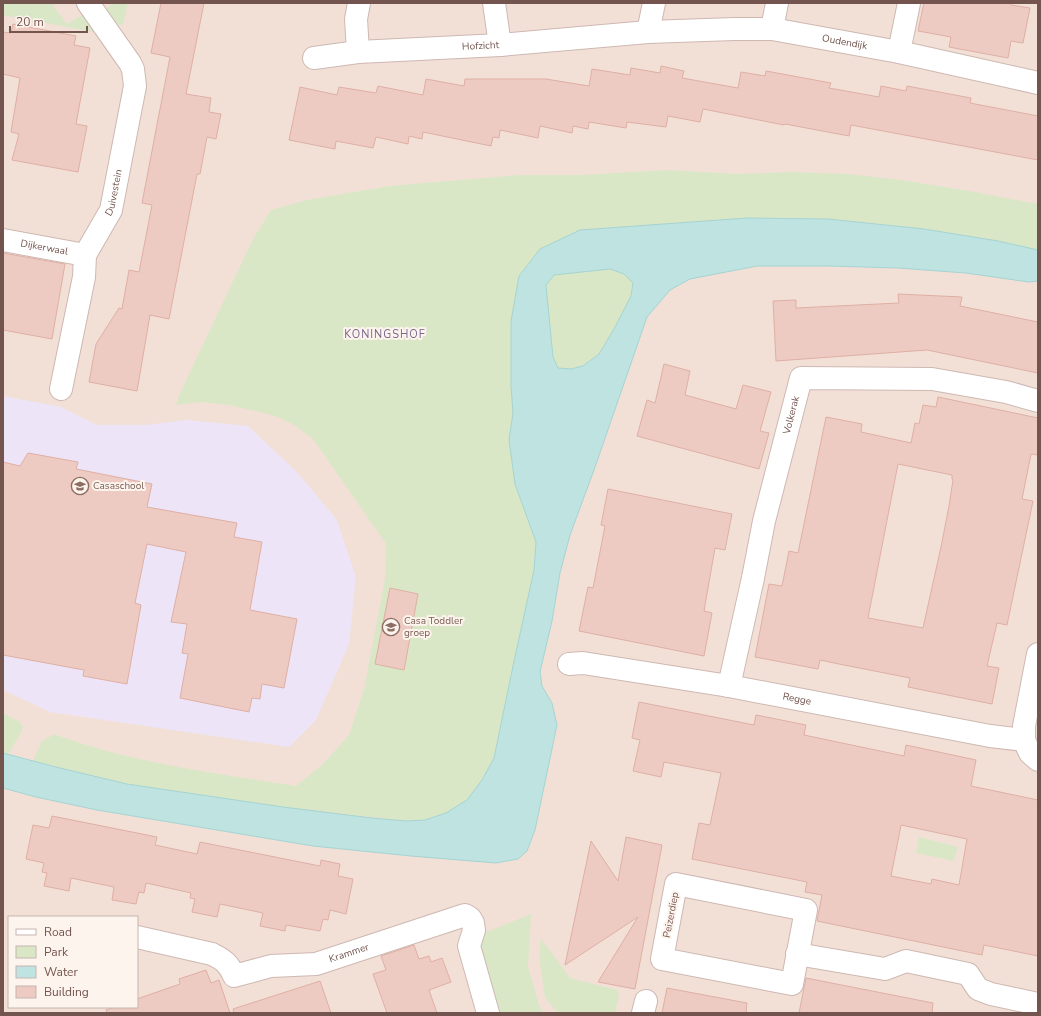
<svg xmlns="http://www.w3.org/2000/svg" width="1041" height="1016" font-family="'Nunito Sans',sans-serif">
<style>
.residential{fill:#f2e0d7;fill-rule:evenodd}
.education{fill:#ede5f7}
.green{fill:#dae7c7}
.water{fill:#bee3e1;stroke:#a5d4d2;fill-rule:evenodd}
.building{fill:#eecbc2;stroke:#dfafa4;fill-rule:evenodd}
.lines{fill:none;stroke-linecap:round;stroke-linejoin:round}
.street-casing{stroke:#ceb8b2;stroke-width:24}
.street{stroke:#fff;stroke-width:22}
.labels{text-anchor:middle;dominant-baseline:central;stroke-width:4;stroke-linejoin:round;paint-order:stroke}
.street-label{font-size:10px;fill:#73544e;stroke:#fef4ee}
.education-label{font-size:10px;fill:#785e54;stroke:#fef4ee;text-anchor:start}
.neighbourhood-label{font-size:11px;letter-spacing:1px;fill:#7a668e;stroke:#fef4ee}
</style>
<rect width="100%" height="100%" fill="#fbf0e8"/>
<path class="residential" d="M3,3h1035v1010h-1035zM9,917h128v90h-128z"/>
<path class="education" d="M3,396l58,11 36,18h49l40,-5 62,6 48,45 41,49 19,57 -7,67 -33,76 -27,27 -239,-35 -47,-22z"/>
<path class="green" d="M3,3h55l-5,3 14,18 15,-9 12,17 -91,-17z
M114,3h14l-5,22 -9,-1 -10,-14z
M669,170l68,4 53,-2 57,2 55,6 67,11 69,13v46l-40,-9 -74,-12 -96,-10 -81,-1 -167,12 -40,19 -21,27 -8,45v65l2,27 -4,27 21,84 6,18 -2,28 -21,96 -19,92 -12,22 -15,20 -21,13 -21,7 -19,1 -123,-14 -76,-10 -80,-13 -94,-23 8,-19 13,-8c77,29 161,39 242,52l26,-21 27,-30 15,-46 21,-110 1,-35 -73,-105 -19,-14 -18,-9 -47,-11 -28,-3 -25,3 4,-12 74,-156 17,-27 36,-10 82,-14 130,-11h61z
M610,269l14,5 9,8 -2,14 -17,33 -16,25 -15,12 -12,3 -13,-1 -5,-11 -7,-72 8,-10z
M3,713l17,9 3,5 -3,8 -12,19 -5,-1z
M919,837l39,10 -4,14 -38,-8z
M531,914l-3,53 12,41 4,5h-51l-22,-75z
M541,938l29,40 47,12 2,5 -4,18h-57l-13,-15 -6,-42z"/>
<path class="water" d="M747,218l81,1 96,10 74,12 40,9v31l-9,1 -63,-9 -68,-5 -68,-2h-73l-67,13 -20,11 -23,27 -53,153 -24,65 -10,38 -8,48 -12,51 2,14 10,17 5,22 -22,105 -8,21 -9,8 -22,4 -85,-7 -98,-10 -216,-36 -61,-13 -33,-9v-35l53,14 71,17 156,23 89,11 34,3 19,-1 21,-7 21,-13 15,-20 12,-22 19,-92 21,-96 2,-28 -21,-58 -6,-44 4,-27 -2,-27v-65l8,-45 21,-27 40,-19zM610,269l14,5 9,9 -2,13 -17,33 -15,25 -16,12 -12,3 -13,-1 -5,-11 -7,-72 8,-10z"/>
<path class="building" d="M161,3h43l-18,91 25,4 -2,14 12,2 -5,25 -9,-2 -7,37h-3l-28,145 -19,-4 -13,76 -48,-9 7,-38 23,-36 3,1 7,-39 10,2 13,-67 -10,-2 28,-146 -19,-4z
M924,3h87v2l19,3 -7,35 -12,-2 -3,17 -59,-11 2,-10 -33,-6z
M13,24l63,12 -2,9 16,3 -14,76 11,2 -9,46 -66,-12 7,-26 -8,-2 9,-54 -17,-4v-42l8,1z
M661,66l23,5 -2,7 56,10 3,-16 24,4 1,-5 65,12 -2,5 50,9 2,-11 25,5 1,-5 64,12 -1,5 68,13v44l-187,-35 -2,11 -64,-12 -1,1 -81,-16 -3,13 -32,-6 -2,11 -39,-5 -1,6 -37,-6 -1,7 -15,-3 -1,7 -32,-7 -2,12 -38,-8 -1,8 -6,-1 -2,9 -68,-14 -1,7 -13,-3 -1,8 -32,-7 -3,11 -37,-7 -1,8 -46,-9 11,-53 37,8 2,-8 37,6 2,-7 45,9 3,-16 38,7 1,-7h81l43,7 3,-17 38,6 1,-7 29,5z
M3,253l62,11 -13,75 -49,-9z
M898,294l64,3 -2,9 78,16v51l-111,-23 -151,11 -3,-60 23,-1v8l41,-2 62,-3z
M664,364l26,7 -5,24 51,14 7,-24 28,7 -11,39 9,2 -10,36 -122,-33 10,-36 8,3z
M938,397l100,21v37l-7,-1 -9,45 11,2 -26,124 -10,-2 -10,43 12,2 -7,36 -84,-17 2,-9 -71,-14 -19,-4 -2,9 -63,-12 14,-73 13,2 7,-35 9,2 28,-136 36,7 -1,8 50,11 4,-20 4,1 4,-19 13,2zM898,464l54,11v4l1,1 -4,26 -8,41 -18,81 -55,-10z
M28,453l50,9 -2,7 76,15 -5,23 90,16 -3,14 28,5 -12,68 47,9 -13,69 -22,-4 -2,15 -8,-1 -3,14 -69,-14 8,-44 -6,-1 5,-29 -16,-2 15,-70 -39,-8 -12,59 6,2 -14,79 -44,-8 1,-6 -81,-15v-193l17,4z
M608,489l124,25 -7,36 -10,-2 -11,63 8,2 -8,43 -125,-25 9,-44 5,1 12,-62 -4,-1z
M390,588l28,6 -14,76 -29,-6z
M639,702l115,23 2,-10 50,10 -2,10 100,21 2,-11 70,15 -5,26 67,14v156l-54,-11 -2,10 -165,-34 5,-26 -17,-3 2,-10 -115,-23 7,-36 11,2 11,-52 -57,-11 -3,15 -28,-6 7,-31 -8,-2zM901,825l66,14 -8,46 -27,-6 -1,5 -40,-8z
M52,816l105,21 -2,8 42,9 3,-12 120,24 1,-6 19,4 -2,12 15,3 -7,35 -16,-4 -2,10 -5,-1 -3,12 -34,-6 -1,6 -25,-5 3,-13 -43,-9 -3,13 -25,-5 3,-13 -5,-1 1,-5 -45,-10 -2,10 -5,-1 -3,12 -24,-4 2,-13 -43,-9 -2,13 -25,-5 3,-13 -5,-1 2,-9 -18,-4 7,-34 16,3z
M626,837l36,8 -27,144 -37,-7 40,-65 -73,48 26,-124 27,40z
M414,945l5,14 10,-3 2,6 11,-4 9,24 -22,8 8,23h-50l-14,-39 13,-4 -5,-14z
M206,970l5,13 8,-3 11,33h-123l-1,-3 8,-3h23v-8l43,-15 -1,-5z
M806,978l127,25 -1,10h-133z
M320,981l11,32h-97l-1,-4z
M667,988l80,15 -1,10h-84z"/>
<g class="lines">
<defs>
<g id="street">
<path d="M494,3l6,42"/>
<path d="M772,29l5,-26"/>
<path d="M648,32l6,-29"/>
<path d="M358,52l-2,-33 3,-16"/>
<path d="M899,52l10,-49"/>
<path id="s1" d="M314,58l44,-6 142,-7 148,-13 86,-3h38l127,23 139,31"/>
<path id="s2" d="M3,240l82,15"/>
<path id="s3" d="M61,389l23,-112 1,-22 26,-45 24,-124 -2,-17 -3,-6 -42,-60"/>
<path d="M1038,654l-14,72v14l6,13 8,7"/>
<path id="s4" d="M569,664l14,-1 146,23 261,50 34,4"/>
<path id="s5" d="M729,686l24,-108 11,-57 37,-143 131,1 74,13 32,9"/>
<path d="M676,884l130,26 -14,74 -130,-25z"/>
<path id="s6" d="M137,937l75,17c12,6 17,10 22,22l37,-10 45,-2 149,-49 5,3 3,5 1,7 -5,16 19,67"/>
<path d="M797,954l88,15 21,-8 62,13 10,15 13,5 47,10"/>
<path d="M643,1013l3,-12"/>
</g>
</defs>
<use href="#street" class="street-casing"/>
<use href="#street" class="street"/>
</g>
<defs>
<symbol id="school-ring" viewBox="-11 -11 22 22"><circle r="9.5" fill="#fef4ee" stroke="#8d6e63" stroke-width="1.5"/><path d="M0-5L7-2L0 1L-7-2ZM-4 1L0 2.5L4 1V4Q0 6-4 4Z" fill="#8d6e63"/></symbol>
</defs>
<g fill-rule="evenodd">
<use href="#school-ring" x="70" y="476" width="20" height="20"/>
<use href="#school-ring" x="381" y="617" width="20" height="20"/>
</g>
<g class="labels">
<g class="street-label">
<text stroke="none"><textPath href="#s1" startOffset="533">Oudendijk</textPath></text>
<text stroke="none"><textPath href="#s1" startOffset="167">Hofzicht</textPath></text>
<text stroke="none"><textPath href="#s3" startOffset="206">Duivestein</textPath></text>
<text stroke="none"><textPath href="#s2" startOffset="42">Dijkerwaal</textPath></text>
<text stroke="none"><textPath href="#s5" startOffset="278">Volkerak</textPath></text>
<text stroke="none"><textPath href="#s4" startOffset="231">Regge</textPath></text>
<text transform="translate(671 915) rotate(-79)">Peizerdiep</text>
<text stroke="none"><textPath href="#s6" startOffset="227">Krammer</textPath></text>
</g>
<g class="education-label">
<text x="93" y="486">Casaschool</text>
<text x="404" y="621">Casa Toddler<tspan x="404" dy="12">groep</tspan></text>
</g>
<g class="neighbourhood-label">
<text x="385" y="334">KONINGSHOF</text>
</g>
</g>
<rect width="1041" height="1016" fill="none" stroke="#73544e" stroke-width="8"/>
<rect x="8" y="916" width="130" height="92" fill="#fef4ee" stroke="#c6b4ae"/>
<rect x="16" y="929" width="20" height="6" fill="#ffffff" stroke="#c6b4ae"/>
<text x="44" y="936" font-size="12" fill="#73544e">Road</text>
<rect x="16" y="946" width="20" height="12" fill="#dae7c7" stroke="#c6b4ae"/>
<text x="44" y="956" font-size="12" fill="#73544e">Park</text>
<rect x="16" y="966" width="20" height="12" fill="#bee3e1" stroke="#c6b4ae"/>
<text x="44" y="976" font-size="12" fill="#73544e">Water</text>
<rect x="16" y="986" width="20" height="12" fill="#eecbc2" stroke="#c6b4ae"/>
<text x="44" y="996" font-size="12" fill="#73544e">Building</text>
<path d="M10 26v6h77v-6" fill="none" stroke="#73544e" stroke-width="2"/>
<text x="16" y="26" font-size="12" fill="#73544e" stroke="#fef4ee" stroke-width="3" paint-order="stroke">20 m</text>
</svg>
